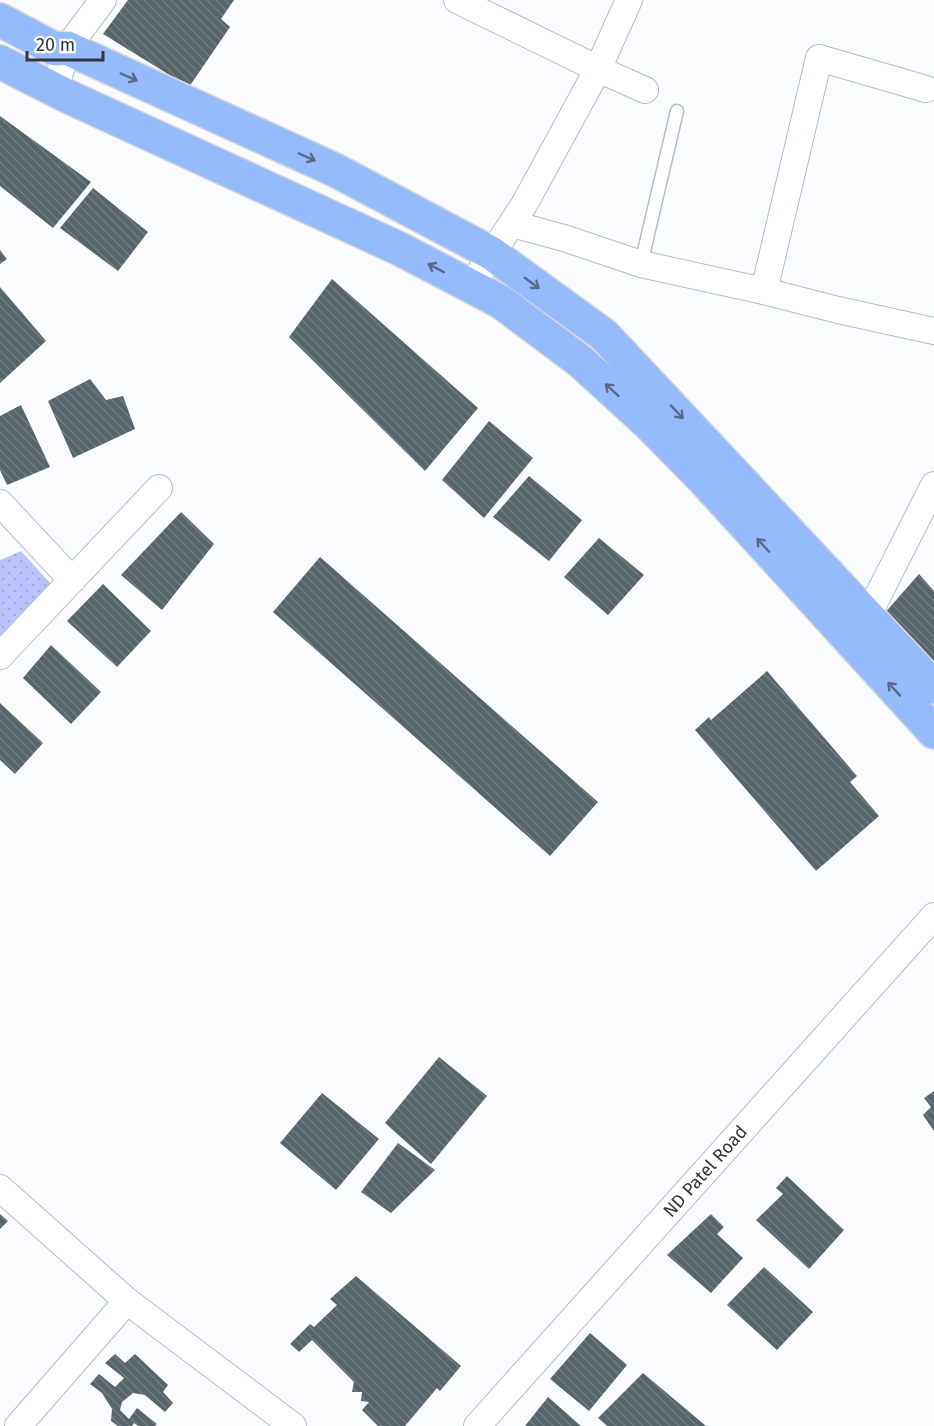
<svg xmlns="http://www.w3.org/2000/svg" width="934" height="1426" font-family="'Fira Sans',sans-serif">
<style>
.grass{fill:url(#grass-dots)}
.building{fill:url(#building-back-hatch)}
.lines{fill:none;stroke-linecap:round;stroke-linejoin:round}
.lane-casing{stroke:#b2bec7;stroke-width:15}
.street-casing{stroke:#b2bec7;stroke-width:28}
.highway-casing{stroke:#d6d7d8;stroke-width:36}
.lane{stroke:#fff;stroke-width:12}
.street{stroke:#fff;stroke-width:26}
.highway{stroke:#96bbfc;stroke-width:33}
.oneway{stroke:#5a6b88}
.labels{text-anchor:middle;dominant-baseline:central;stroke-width:6;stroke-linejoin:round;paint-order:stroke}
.street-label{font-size:18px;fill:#32363a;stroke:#f9fbfd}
</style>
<defs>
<pattern id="grass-dots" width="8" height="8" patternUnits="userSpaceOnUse" patternTransform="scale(1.5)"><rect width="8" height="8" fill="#bdc2fd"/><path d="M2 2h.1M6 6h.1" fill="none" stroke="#a3a7da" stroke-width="1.8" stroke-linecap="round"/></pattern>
<pattern id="building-back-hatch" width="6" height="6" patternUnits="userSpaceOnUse" patternTransform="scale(1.5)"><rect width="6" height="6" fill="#57646a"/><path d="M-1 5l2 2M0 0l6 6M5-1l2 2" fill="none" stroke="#727c80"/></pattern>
</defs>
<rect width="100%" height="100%" fill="#f9fbfd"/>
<path class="grass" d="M21,551l38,42 -59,60v-93z"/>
<path class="building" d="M128,0h106l-13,19 9,8 -41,60 -86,-53z
M0,116l91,66 -38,46 -53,-42z
M93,188l55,44 -30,39 -58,-43z
M0,250l7,9 -7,5z
M332,279l146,129 -53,63 -136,-134z
M0,287l46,54 -46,42z
M90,379l16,21 17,-4 12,33 -62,29 -25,-57z
M21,405l29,62 -43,18 -7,-15v-54z
M489,421l44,37 -49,60 -42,-38z
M529,476l53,44 -33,41 -56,-44z
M181,512l33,32 -52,66 -41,-35z
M599,538l45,37 -36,40 -44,-38z
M320,557l278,245 -48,54 -277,-244z
M919,574l15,17v84l-51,-60z
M103,584l48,47 -34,36 -50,-46z
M51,645l50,47 -30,32 -48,-46z
M767,671l90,105 -7,6 29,34 -63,55 -121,-141 14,-13 2,3z
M0,703l43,40 -28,31 -15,-14z
M439,1057l48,39 -56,68 -46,-41z
M934,1091v40l-11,-16 8,-8 -7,-9z
M322,1093l57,46 -43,51 -56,-47z
M398,1143l37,27 -44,43 -30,-21z
M787,1176l57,54 -35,39 -53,-49 27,-26 -7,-6z
M0,1214l8,7 -8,8z
M711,1214l13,13 -7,7 26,24 -32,35 -44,-38z
M764,1267l49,45 -36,38 -50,-45z
M356,1276l105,90 -21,25 -3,-3 -32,38h-27l-16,-16 7,-8 -8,-1 1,-9h-10l2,-10 -42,-42 -13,12 -9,-8 20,-20 4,3 23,-22 -7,-6z
M590,1333l37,32 -38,46 -39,-32z
M115,1354l10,9 10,-9 33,31 -5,7 10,11 -8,9 -20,-17 -12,-2 -11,9 -2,8 9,9 8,-11 20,16 -2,2h-17l-4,-3 -2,3h-14l-7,-5 1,-12 -10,-16 -12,-9 9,-10 16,13 9,-9 -19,-15z
M643,1373l63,53h-99l-9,-8z
M548,1397l33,29h-56z"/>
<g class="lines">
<defs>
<path id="lane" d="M641,264l36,-153"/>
<g id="street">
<path d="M457,0l141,69 47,21"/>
<path d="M55,90l12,-42 36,-48"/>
<path d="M512,224l52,14 77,26 123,27 74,19 96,21"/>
<path d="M471,286l54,-83 73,-134 31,-69"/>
<path d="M764,291l55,-233 107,31"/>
<path d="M0,503l72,77"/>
<path d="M860,631l74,-146"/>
<path d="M0,656l159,-168"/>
<path d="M0,1188l127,113"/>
<path d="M18,1426l109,-125 166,125"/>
<path id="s1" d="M477,1426l457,-510"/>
</g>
<path id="highway" d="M0,20l55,29 12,-1 268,122 156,83 113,82 330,352
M0,62l69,35 331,152 101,53 79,59 68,62 58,59 228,250"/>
</defs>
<use href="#lane" class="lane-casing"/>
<use href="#street" class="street-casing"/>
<use href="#highway" class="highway-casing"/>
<use href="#lane" class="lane"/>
<use href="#street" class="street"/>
<use href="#highway" class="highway"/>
</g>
<defs><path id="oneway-shaft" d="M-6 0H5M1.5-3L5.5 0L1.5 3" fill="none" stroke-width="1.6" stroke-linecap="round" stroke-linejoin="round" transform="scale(1.5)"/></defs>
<g class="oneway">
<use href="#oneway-shaft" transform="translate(129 77) rotate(24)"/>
<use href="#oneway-shaft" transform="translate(307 157) rotate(24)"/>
<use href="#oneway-shaft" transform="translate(436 268) rotate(-153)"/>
<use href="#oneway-shaft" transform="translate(532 283) rotate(36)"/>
<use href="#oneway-shaft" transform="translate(612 390) rotate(-138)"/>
<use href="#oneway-shaft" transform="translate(677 412) rotate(47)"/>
<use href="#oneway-shaft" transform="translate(763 545) rotate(-132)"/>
<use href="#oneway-shaft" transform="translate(894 689) rotate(-133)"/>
</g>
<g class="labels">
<g class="street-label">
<text stroke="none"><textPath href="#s1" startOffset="342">ND Patel Road</textPath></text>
</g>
</g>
<path d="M27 51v9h76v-9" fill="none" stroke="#32363a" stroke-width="3"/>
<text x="36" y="51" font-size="18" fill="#32363a" stroke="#f9fbfd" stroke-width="4.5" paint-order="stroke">20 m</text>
</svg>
